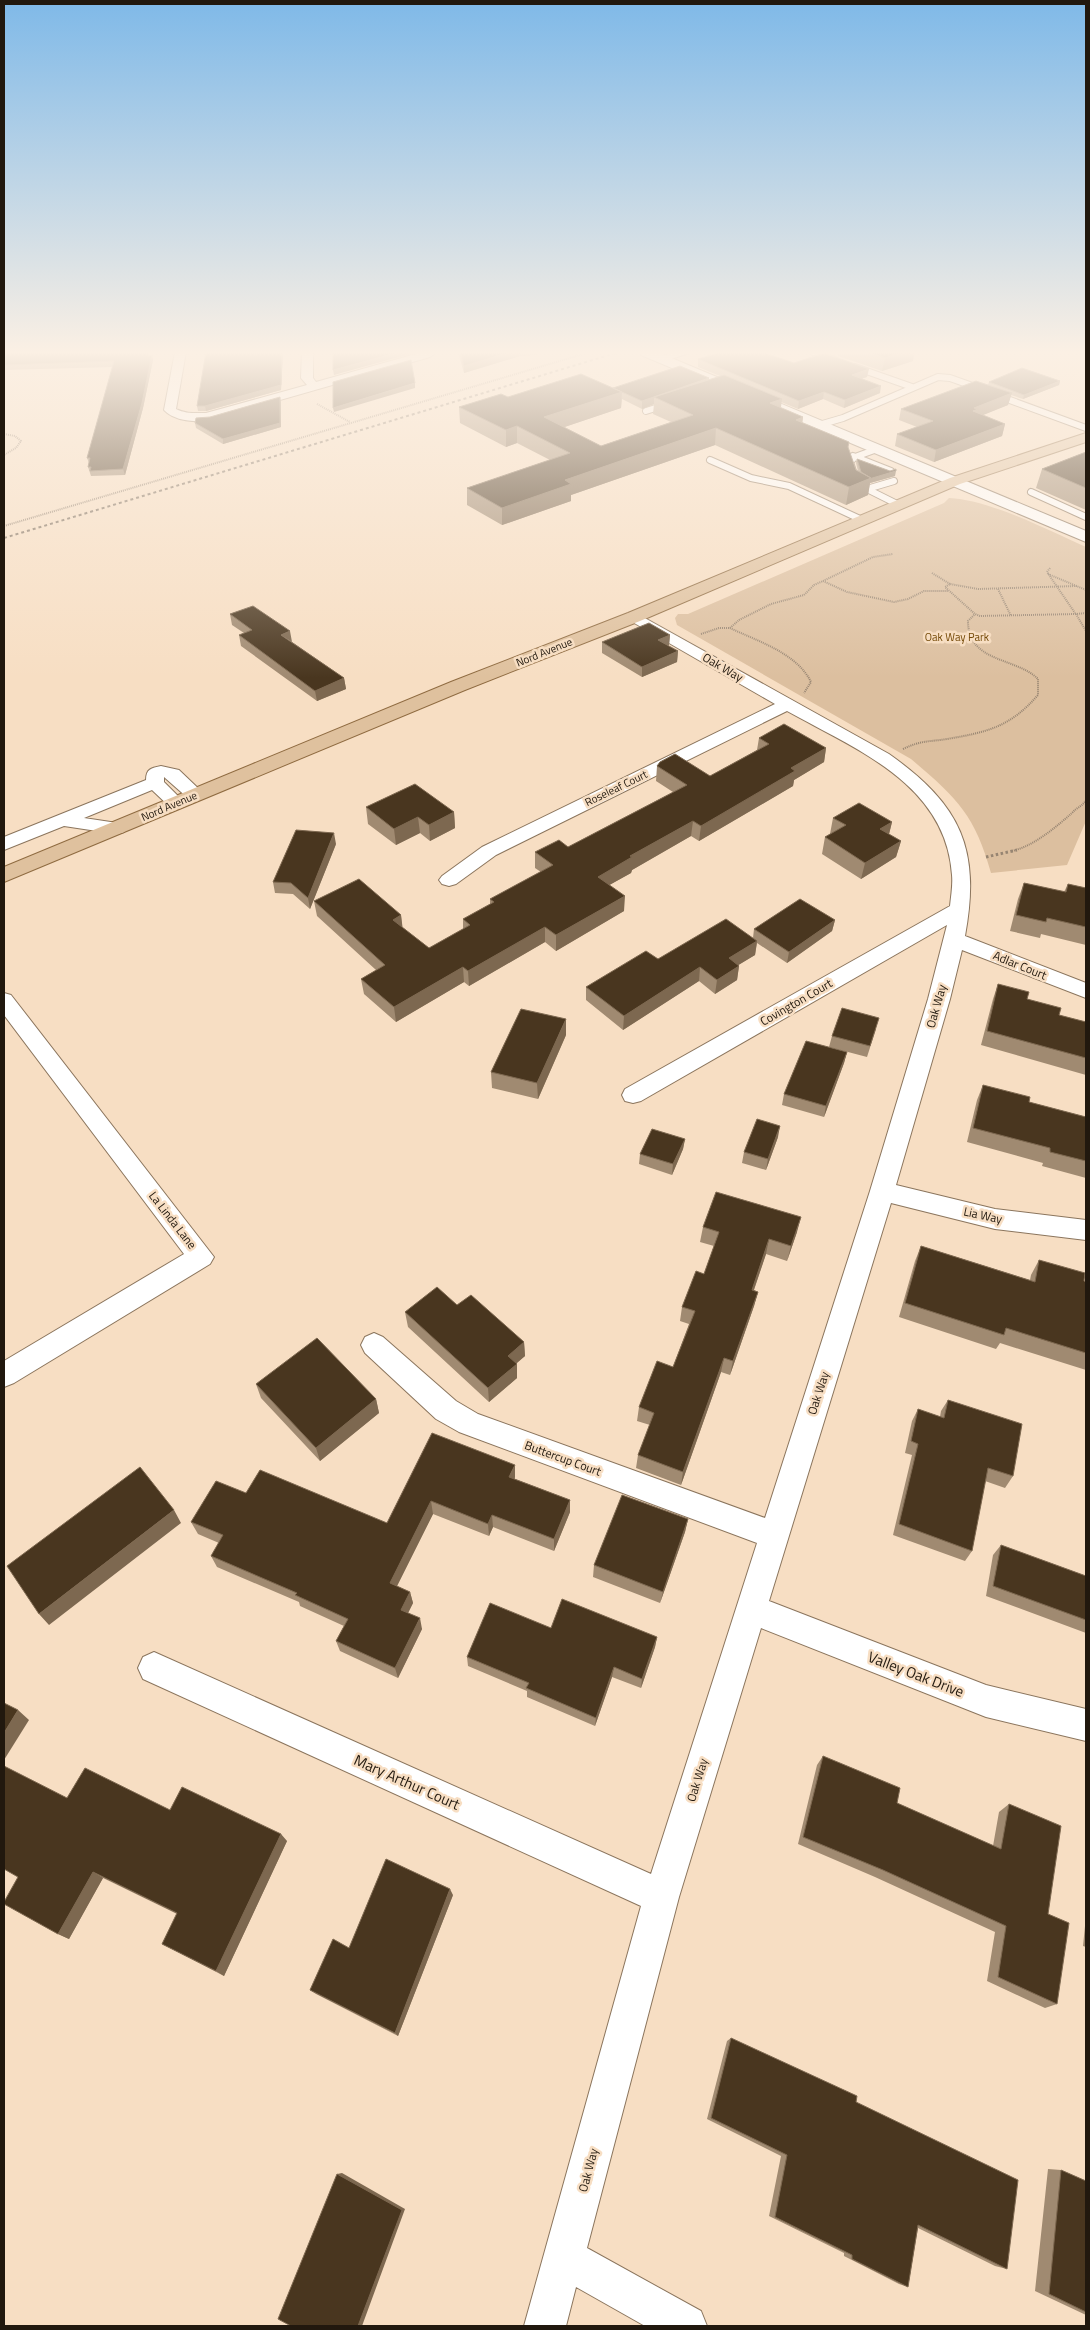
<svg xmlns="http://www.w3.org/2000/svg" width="1090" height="2330" font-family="'Titillium Web',sans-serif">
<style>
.green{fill:#dcbf9f}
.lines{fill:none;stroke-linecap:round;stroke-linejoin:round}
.service-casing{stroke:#8b755d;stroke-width:8}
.minor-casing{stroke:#8b755d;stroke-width:2}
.tertiary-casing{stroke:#8b755d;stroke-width:2}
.primary-casing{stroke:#8f6b41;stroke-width:2}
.path-far1{stroke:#978572;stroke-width:2;stroke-dasharray:1 1;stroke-linecap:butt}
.path{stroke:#978572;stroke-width:3;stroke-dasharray:2.5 2.5;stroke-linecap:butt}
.service{stroke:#fff;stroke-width:6}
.minor{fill:#fff;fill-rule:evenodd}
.tertiary{fill:#fff;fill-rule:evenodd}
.primary{fill:#dfc19e;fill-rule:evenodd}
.rail{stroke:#7f6f5e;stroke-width:2;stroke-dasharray:3 3;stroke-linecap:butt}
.wall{fill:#a08a71;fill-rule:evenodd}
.shaded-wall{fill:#7d6850}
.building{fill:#49361f;stroke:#7d6850}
.labels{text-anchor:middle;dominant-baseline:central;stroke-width:5;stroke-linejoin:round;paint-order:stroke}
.far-park-label{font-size:11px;fill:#744907;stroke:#f7dec3}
.far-street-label{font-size:11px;fill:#21180e;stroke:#f7dec3}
.street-label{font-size:12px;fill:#21180e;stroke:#f7dec3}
.near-street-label{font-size:15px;fill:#21180e;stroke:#f7dec3}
</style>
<rect width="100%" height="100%" fill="#f7dec3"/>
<path class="green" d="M949,498c42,2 98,32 137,49v274l-19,44 -76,8c-16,-58 -34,-75 -80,-114l-234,-134 -2,-7 3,-4h10l256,-111z"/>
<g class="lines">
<defs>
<path id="service" d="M813,352l22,8
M662,359l21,-7
M855,367l57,20
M996,395l90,33
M646,411l22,-7
M819,425l24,-7 95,-41 12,1 31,11
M877,449l-22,8 -5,5 7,22 42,21
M853,456l38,15
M710,460l41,18 38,8 73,34
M867,489l27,-8
M1031,492l55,25"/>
<path id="minor" d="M175,352h11l-10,57c10,5 19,4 30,4l101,-28 -6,-7 1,-26h11v26l3,4 107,-30h14l-7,5 -220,63c-13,3 -36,1 -46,-10z
M634,612l255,142c72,51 92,95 76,182l121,47v15l-124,-48 -12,49 -54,186 99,24 91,11v20l-91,-11 -104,-26 -122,398 217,84 100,24v32l-100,-24 -225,-89 -82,269 -92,351 114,63 6,15h-62l-69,-39 -10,39h-42l117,-420 -498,-227 -5,-11 5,-11 11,-5 497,222 106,-331 -298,-111 -23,-13 -71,-66 -4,-8 4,-8 9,-4 9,4 73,64 22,13 287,104 105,-327 58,-192 19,-74 -306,176 -8,2 -8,-2 -3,-6 3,-6 325,-183c1,-10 3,-21 2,-31 -6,-91 -95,-125 -165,-164l-291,144 -40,29 -7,2 -7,-2 -3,-4 3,-4 40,-29 293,-143 -146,-84 -3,-3 3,-3z
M161,766l18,4 22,21 3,4 -3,4h-12l-25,-22v5l21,21 -3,4h-12l-18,-17 -68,28 40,6 2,4 -2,4 -7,2 -53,-8 -60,24v-13l142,-57c0,-11 5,-12 15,-14z
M4,993l7,2 203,262 -4,7 -196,119 -10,4v-26l180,-107 -180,-239z"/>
<path id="tertiary" d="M640,352h17l429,179v11l-445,-187z"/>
<path id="primary" d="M1086,433v9l-126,42 -320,137 -175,69 -461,192v-15l447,-185 177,-69 322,-135z"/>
</defs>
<use href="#service" class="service-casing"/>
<use href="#minor" class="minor-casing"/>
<use href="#tertiary" class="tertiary-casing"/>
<use href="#primary" class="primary-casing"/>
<path class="path-far1" d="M317,404l33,18
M4,434l11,2 6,5 -5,7 -12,7
M4,526l586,-174
M1050,568l-3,4 28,41
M932,573l18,11
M1048,574l38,16
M823,581l50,-24 20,-3
M998,589l13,27
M1086,613l-10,1 10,17
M1076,614l-96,2 -5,-2 -30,-27 5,-3 28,5 99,-3
M730,628c27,13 67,25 81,54l-7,11
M701,634l18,-6h11l9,-8 32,-16 33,-9 10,-10 9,-4 24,11 47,10 14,-3 16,-8h24
M903,749c19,-9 25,-7 44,-10 41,-7 63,-12 91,-44v-16c-22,-22 -70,-16 -70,-58l7,-7
M1012,851c22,-5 44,-24 60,-38 5,-6 10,-6 14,-13"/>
<path class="path" d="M986,857l31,-7"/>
<use href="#service" class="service"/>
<use href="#minor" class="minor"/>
<use href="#tertiary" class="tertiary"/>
<use href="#primary" class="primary"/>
<path class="rail" d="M4,538l615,-186"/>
</g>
<path class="wall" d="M206,352h77l-2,38 -75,21h-8l-1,-5z
M458,352h78v3l-16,1 -56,17z
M839,352h75l-1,9 -31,10 -44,-15z
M4,355h148l1,5 -10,48 -18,67 -34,1 -3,-9 1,-4 -2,-5 26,-91 -109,3z
M698,359l96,4 73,14 -5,1 18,15 -36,15 -21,-9 -25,10 -17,-7v6l22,9 -1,6 46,24 8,23 2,1 -2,-8 1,-4 38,17 -25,7 -2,12 -22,10 -131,-60 -144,50v6l-69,24 -35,-20v-17l83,-28 -33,-17 -11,4 -46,-24 -1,-16 154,-19 96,-10v2l11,-4 -22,-9zM622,399l20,10 12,-5 -1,10 18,8 -70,24 -37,-19 57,-19z
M1060,381l-1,4 -36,14 -12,-4 -3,10 -26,10 23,9 -3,12 -68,26 -39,-16 2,-12 20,-7 -18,-7 2,-11 87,-24 1,-3z
M281,402v25l-58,17 -27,-16 -1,-5 15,-6z
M1086,452v58l-50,-22 6,-19z
M230,614l62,28 52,36 2,11 -29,12 -76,-55 -2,-11 5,-2 -12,-8z
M670,635l-1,10 -1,1 10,5 -1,11 -35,15 -40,-24v-11z
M759,738l67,10 -2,14 -30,18 -1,6 -94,55 -8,-5 -59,34 -1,3 -22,12 15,26 -68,40 -11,-9 -76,44 -5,-4 -68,40 -32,-28 -3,-15 15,-9 -59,-54 -3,-15 87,14 1,12 27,21 34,-19v-10l27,-15v-5l51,-27 -6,-4v-16l33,-5 105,-55 -17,-11 1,-15 53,10 47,-26z
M366,807l88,5 1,16 -25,13 -10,-8 -24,12 -28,-21z
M833,818l59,4 -3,12 12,7 -5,16 -35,22 -39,-25 3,-17 5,-3z
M336,844l-26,65 -17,-15 -18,-1 -2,-11z
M1024,883l40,9 4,-8 18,4v57l-45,-11 -1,4 -30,-7 8,-32z
M835,920l-3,11 -45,32 -30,-20 -2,12 -17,10 1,1 -2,14 -22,14 -16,-13 -76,49 -37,-30v-13l72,-28 95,-21 1,-9z
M998,984l61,31 27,7v53l-105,-30 12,-46z
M876,1029l-9,28 -38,-10 3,-11z
M566,1035l-28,64 -46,-11 -1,-16z
M847,1052l-3,11 -20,54 -42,-12 2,-11z
M983,1085l46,17 57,15v61l-44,-12 1,-3 -76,-21 10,-42z
M778,1137l-12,33 -24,-7 2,-11z
M685,1139l-2,10 -11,26 -33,-11 1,-10z
M703,1227l94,5 -10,29 -21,-7 -12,36 4,2 -4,14 -24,69 -9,-3 -40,113 -45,-17 2,-13 12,-30 -13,-4 2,-14 34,-40 16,-43 -9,-3 2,-14 22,-33 10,-28 -14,-4z
M921,1246l109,34 1,-5 8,-15 47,22v88l-86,-27 -4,6 -97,-32 16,-56z
M457,1305l67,37 1,14 -9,7 1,15 -28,24 -81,-75 -3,-15z
M256,1384l120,15 3,14 -59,48 -59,-63z
M948,1400l65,76 -8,12 -20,-7 -13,70 -7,10 -72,-26 19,-80 -7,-2 7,-32 6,-12 22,8 1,-6z
M432,1433l83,44v2l55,21v12l-16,39 -61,-24 -4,9 -56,-22 -36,72 13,6 3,11 -5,10 14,16 -24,49 -58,-27 -4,-10 8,-15 -44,-20 -1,-4 -82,-35 -6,-11 8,-13 -21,-9 -7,-12 55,-29 141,30z
M688,1519l-3,13 -25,71 -67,-26 1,-12z
M1001,1545l85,31v57l-100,-37 7,-41z
M551,1628l106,9 -2,10 -14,41 -29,-11 -17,49 -68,-29v-6l-59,-25 -1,-9z
M823,1756l74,47 96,43 6,-34 10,-8 48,200 -12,4 -58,-27 8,-49 -120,-55 -77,-33 19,-79z
M67,1798l103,12 117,31 -63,135 -62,-32 15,-30 -74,-36 -34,61 -11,-5 -40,-57z
M453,1895l-55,141 -82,-42 -6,-4 39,-42z
M1086,1916v31l-3,-1z
M731,2038l125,64 151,167 -12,-3 -77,-38 -10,59 -9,-3 -55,-28v-3l-75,-37 12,-60 -74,-37 20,-78z
M1048,2169l13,1 25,11v134l-51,-24z"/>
<path class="shaded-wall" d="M282,352h1l-2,38 -75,21 -1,-5z
M400,352h9l1,2 -76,21 -1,-5z
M511,352h9v4l-56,17v-7z
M903,352h11l-1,9 -31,10 3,-13z
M152,355l1,5 -10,48 -18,67 -2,-6z
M869,369l-2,8 -17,5 2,-7z
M709,378l-1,7 -54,12v7l-12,5v-8z
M1060,381l-1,4 -36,14 1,-4z
M415,383v5l-81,24 -1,-4z
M881,386l-1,7 -36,15 1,-8z
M622,392l-1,16 -77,26v-17z
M824,392l-1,7 -25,10 1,-8z
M1012,393l-4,12 -32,13 -6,5 4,-15z
M280,397l1,5v25l-58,17v-5z
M782,399l-2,16 -10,-12z
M803,417l-2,17 -5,-14z
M1005,424l-3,12 -68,26 2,-12z
M517,426v17l-11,4v-17z
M716,428l-1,17 -144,50v6l-69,24v-17l63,-28z
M896,471l-1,5 -25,7 -2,12 -22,10 3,-18 22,-9z
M290,631l2,11 -11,-7z
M670,635l-1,10 -12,6 1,-11z
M678,651l-1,11 -35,15v-10z
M344,678l2,11 -29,12 -2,-10z
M826,748l-2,14 -30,18 -1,6 -94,55 2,-15 90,-58z
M454,812l1,16 -25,13 -1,-16z
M418,817l2,16 -24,12 -2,-16z
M693,821l-2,15 -59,34 -1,3 -34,19 1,-15 32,-21z
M892,822l-4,16 -8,-9z
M334,833l2,11 -26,65 -2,-11z
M901,841l-5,16 -35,22 4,-16z
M625,896l-1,15 -68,40v-16z
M401,915l2,16 -10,-11z
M835,920l-3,11 -45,32 2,-11z
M545,927v15l-76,44 -1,-15z
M757,941l-2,14 -28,17 2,-14z
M739,966l-2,14 -22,14 2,-14z
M463,967l1,15 -68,40 -2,-15z
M700,967l-1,14 -76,49 1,-14z
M566,1019v16l-28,64 -1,-16z
M847,1052l-3,11 -20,54 2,-11z
M780,1126l-2,11 -12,33 2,-11z
M685,1139l-2,10 -11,26 1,-11z
M801,1217l-4,15 -10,29 4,-15z
M769,1239l-3,15 -17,50 3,-14z
M758,1292l-4,14 -24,69 3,-14z
M524,1342l1,14 -16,14 -1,-14z
M724,1358l-3,14 -40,113 2,-13z
M517,1364v14l-28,24 -1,-14z
M376,1399l3,14 -59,48 -4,-13z
M515,1465v12l-5,12 -1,-12z
M570,1500v12l-16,39v-12z
M431,1501l2,13 -40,80 -3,-11z
M174,1510l7,13 -132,102 -10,-11z
M492,1515l1,12 -4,9 -1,-12z
M688,1519l-3,13 -25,71 3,-11z
M410,1592l3,11 -9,18 -3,-11z
M420,1618l2,11 -24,49 -3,-10z
M657,1637l-2,10 -14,41 1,-9z
M614,1667l-2,10 -17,49 1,-8z
M18,1710l11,10 -25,40v-27z
M281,1834l6,7 -63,135 -8,-5z
M93,1872l10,6 -34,61 -11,-5z
M450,1889l3,6 -55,141 -3,-3z
M342,2173l63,36 -43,117h-4l-21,-152z"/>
<path class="building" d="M5,352h145l-2,4 4,-1 -10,48 -19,66 -33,2 1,-4h-3l2,-9h-3l27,-97 -110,4v-10z
M206,352h76l-1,33 -76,21h-8z
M333,352h67l-67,18z
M460,352h51l-47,14z
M721,352h41l32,11 30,-10 45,16 -17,6 29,11 -36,14 -21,-8 -25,9 -101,-42z
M867,352h36l-18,6z
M411,360l4,23 -82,25v-26z
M680,366l29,12 -67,23 -29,-13z
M1022,368l38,13 -36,14 -35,-13z
M581,374l41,18 -78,25 57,29 92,-31 -39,-18 70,-22 58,24 -12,4 33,14 -7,3 53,22 -1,5 8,23 15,8 -22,9 -133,-59 -151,52 6,4 -69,24 -35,-20 103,-35 -53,-27 -11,4 -47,-23 42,-13 7,3z
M976,381l36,12 -38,15 4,1 -5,2 32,13 -69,26 -39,-16 36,-13 -32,-12z
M280,397v26l-57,16 -28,-16 1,-5 14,-1z
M1086,452v36l-44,-19z
M857,459l33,12 6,-2v2l-27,8 2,-1 -10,-6z
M253,606l37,25 -9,4 63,43 -29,13 -76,-56 13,-5 -22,-16z
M649,623l21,12 -12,5 20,11 -36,16 -40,-25z
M784,724l42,24 -35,20 4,3 -94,55 -8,-5 -63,35 2,1 -34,20 27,19 -69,39 -11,-8 -77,44 -5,-4 -69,40 -33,-28 24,-14 -71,-64 45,-22 42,36 -8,5 36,28 41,-23 -7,-6 31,-17 -4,-3 63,-34 -18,-13 24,-12 9,7 119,-62 -30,-19 3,-4 15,-8 35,22 59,-32 -10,-6z
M415,784l39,28 -25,13 -11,-8 -24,12 -28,-22z
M859,803l33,19 -12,7 21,12 -36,22 -40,-26 21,-12 -13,-7z
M296,830l38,3 -26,65 -17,-15 -18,-1z
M1024,883l42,9 2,-8 18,4v39l-39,-9 -1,4 -30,-7z
M800,899l35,21 -46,32 -35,-23z
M726,919l31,22 -28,17 10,8 -22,14 -17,-13 -76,49 -38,-29 60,-36 12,8z
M998,984l31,8 -2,7 34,9 -2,7 27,7v36l-99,-27z
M842,1008l37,10 -9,28 -38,-10z
M521,1009l45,10 -29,64 -46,-11z
M806,1041l41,11 -21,54 -42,-12z
M983,1085l47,12 -1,5 57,15v44l-36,-9v-4l-77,-20z
M757,1119l23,7 -12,33 -24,-7z
M652,1129l33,10 -12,25 -33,-10z
M716,1192l85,25 -10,29 -22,-7 -17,51 6,2 -25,69 -9,-3 -41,114 -45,-17 16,-42 -15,-6 18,-46 16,6 22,-56 -13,-4 14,-36 8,3 15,-42 -16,-5z
M921,1246l114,36 4,-22 46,13 -1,8 2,1v71l-80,-25 -2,7 -99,-32z
M437,1287l20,18 14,-10 53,47 -16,14 9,8 -29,24 -83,-76z
M317,1338l59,61 -60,49 -60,-64z
M948,1400l74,24 -9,52 -25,-8 -16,83 -73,-27 19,-80 -7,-3 7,-32 26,9z
M432,1433l83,32 -6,12 61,23 -16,39 -62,-24 -4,9 -57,-23 -41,82 20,9 -9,18 19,8 -25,50 -59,-27 12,-22 -53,-24 2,-2 -86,-37 12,-21 -32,-13 25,-41 30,12 14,-23 127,53z
M140,1467l34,43 -135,104 -32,-48z
M622,1495l66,24 -25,73 -69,-27z
M1001,1545l85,31v44l-93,-34z
M562,1599l95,38 -15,42 -28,-12 -18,51 -70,-30 3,-5 -62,-26 23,-54 61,25z
M4,1703l14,7 -14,23z
M823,1756l77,32 -3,15 104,46 8,-45 52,22 -13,88 21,9 -12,81 -59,-27 8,-51 -123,-56 -80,-33z
M4,1766l63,32 18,-30 85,42 12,-23 99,47 -65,137 -54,-27 15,-31 -84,-41 -35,62 -54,-30v-2l14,-25 -14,-8z
M386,1859l64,30 -55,144 -85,-43 23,-51 16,9z
M731,2038l126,58 -1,6 162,78 -11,89 -89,-44 -10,62 -56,-28v-4l-77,-38 12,-62 -76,-37z
M1061,2170l25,11v131l-37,-18z
M337,2174l65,36 -44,116h-67l-13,-7z"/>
<linearGradient id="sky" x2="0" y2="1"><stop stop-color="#7fb9e8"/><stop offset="0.52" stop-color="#fbf0e4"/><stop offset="1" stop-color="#fbf0e4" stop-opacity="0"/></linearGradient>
<rect width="1090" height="678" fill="url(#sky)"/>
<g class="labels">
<g class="far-park-label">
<text x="957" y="637">Oak Way Park</text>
</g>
<g class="far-street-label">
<text transform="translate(544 652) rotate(-22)">Nord Avenue</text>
<text transform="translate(616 788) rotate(-26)">Roseleaf Court</text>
<text transform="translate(169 806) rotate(-23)">Nord Avenue</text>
</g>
<g class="street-label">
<text transform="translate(723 667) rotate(30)">Oak Way</text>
<text transform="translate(1020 965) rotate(22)">Adlar Court</text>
<text transform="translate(796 1002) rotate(-30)">Covington Court</text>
<text transform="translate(936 1006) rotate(-74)">Oak Way</text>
<text transform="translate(983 1215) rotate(12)">Lia Way</text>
<text transform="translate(173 1220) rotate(52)">La Linda Lane</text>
<text transform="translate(818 1393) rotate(-72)">Oak Way</text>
<text transform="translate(563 1458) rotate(20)">Buttercup Court</text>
<text transform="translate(697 1780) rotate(-73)">Oak Way</text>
<text transform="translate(588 2170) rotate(-75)">Oak Way</text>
</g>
<g class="near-street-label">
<text transform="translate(916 1674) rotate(21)">Valley Oak Drive</text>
<text transform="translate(407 1782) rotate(24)">Mary Arthur Court</text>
</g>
</g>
<rect width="1090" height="2330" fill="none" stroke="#21180e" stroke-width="10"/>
</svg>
